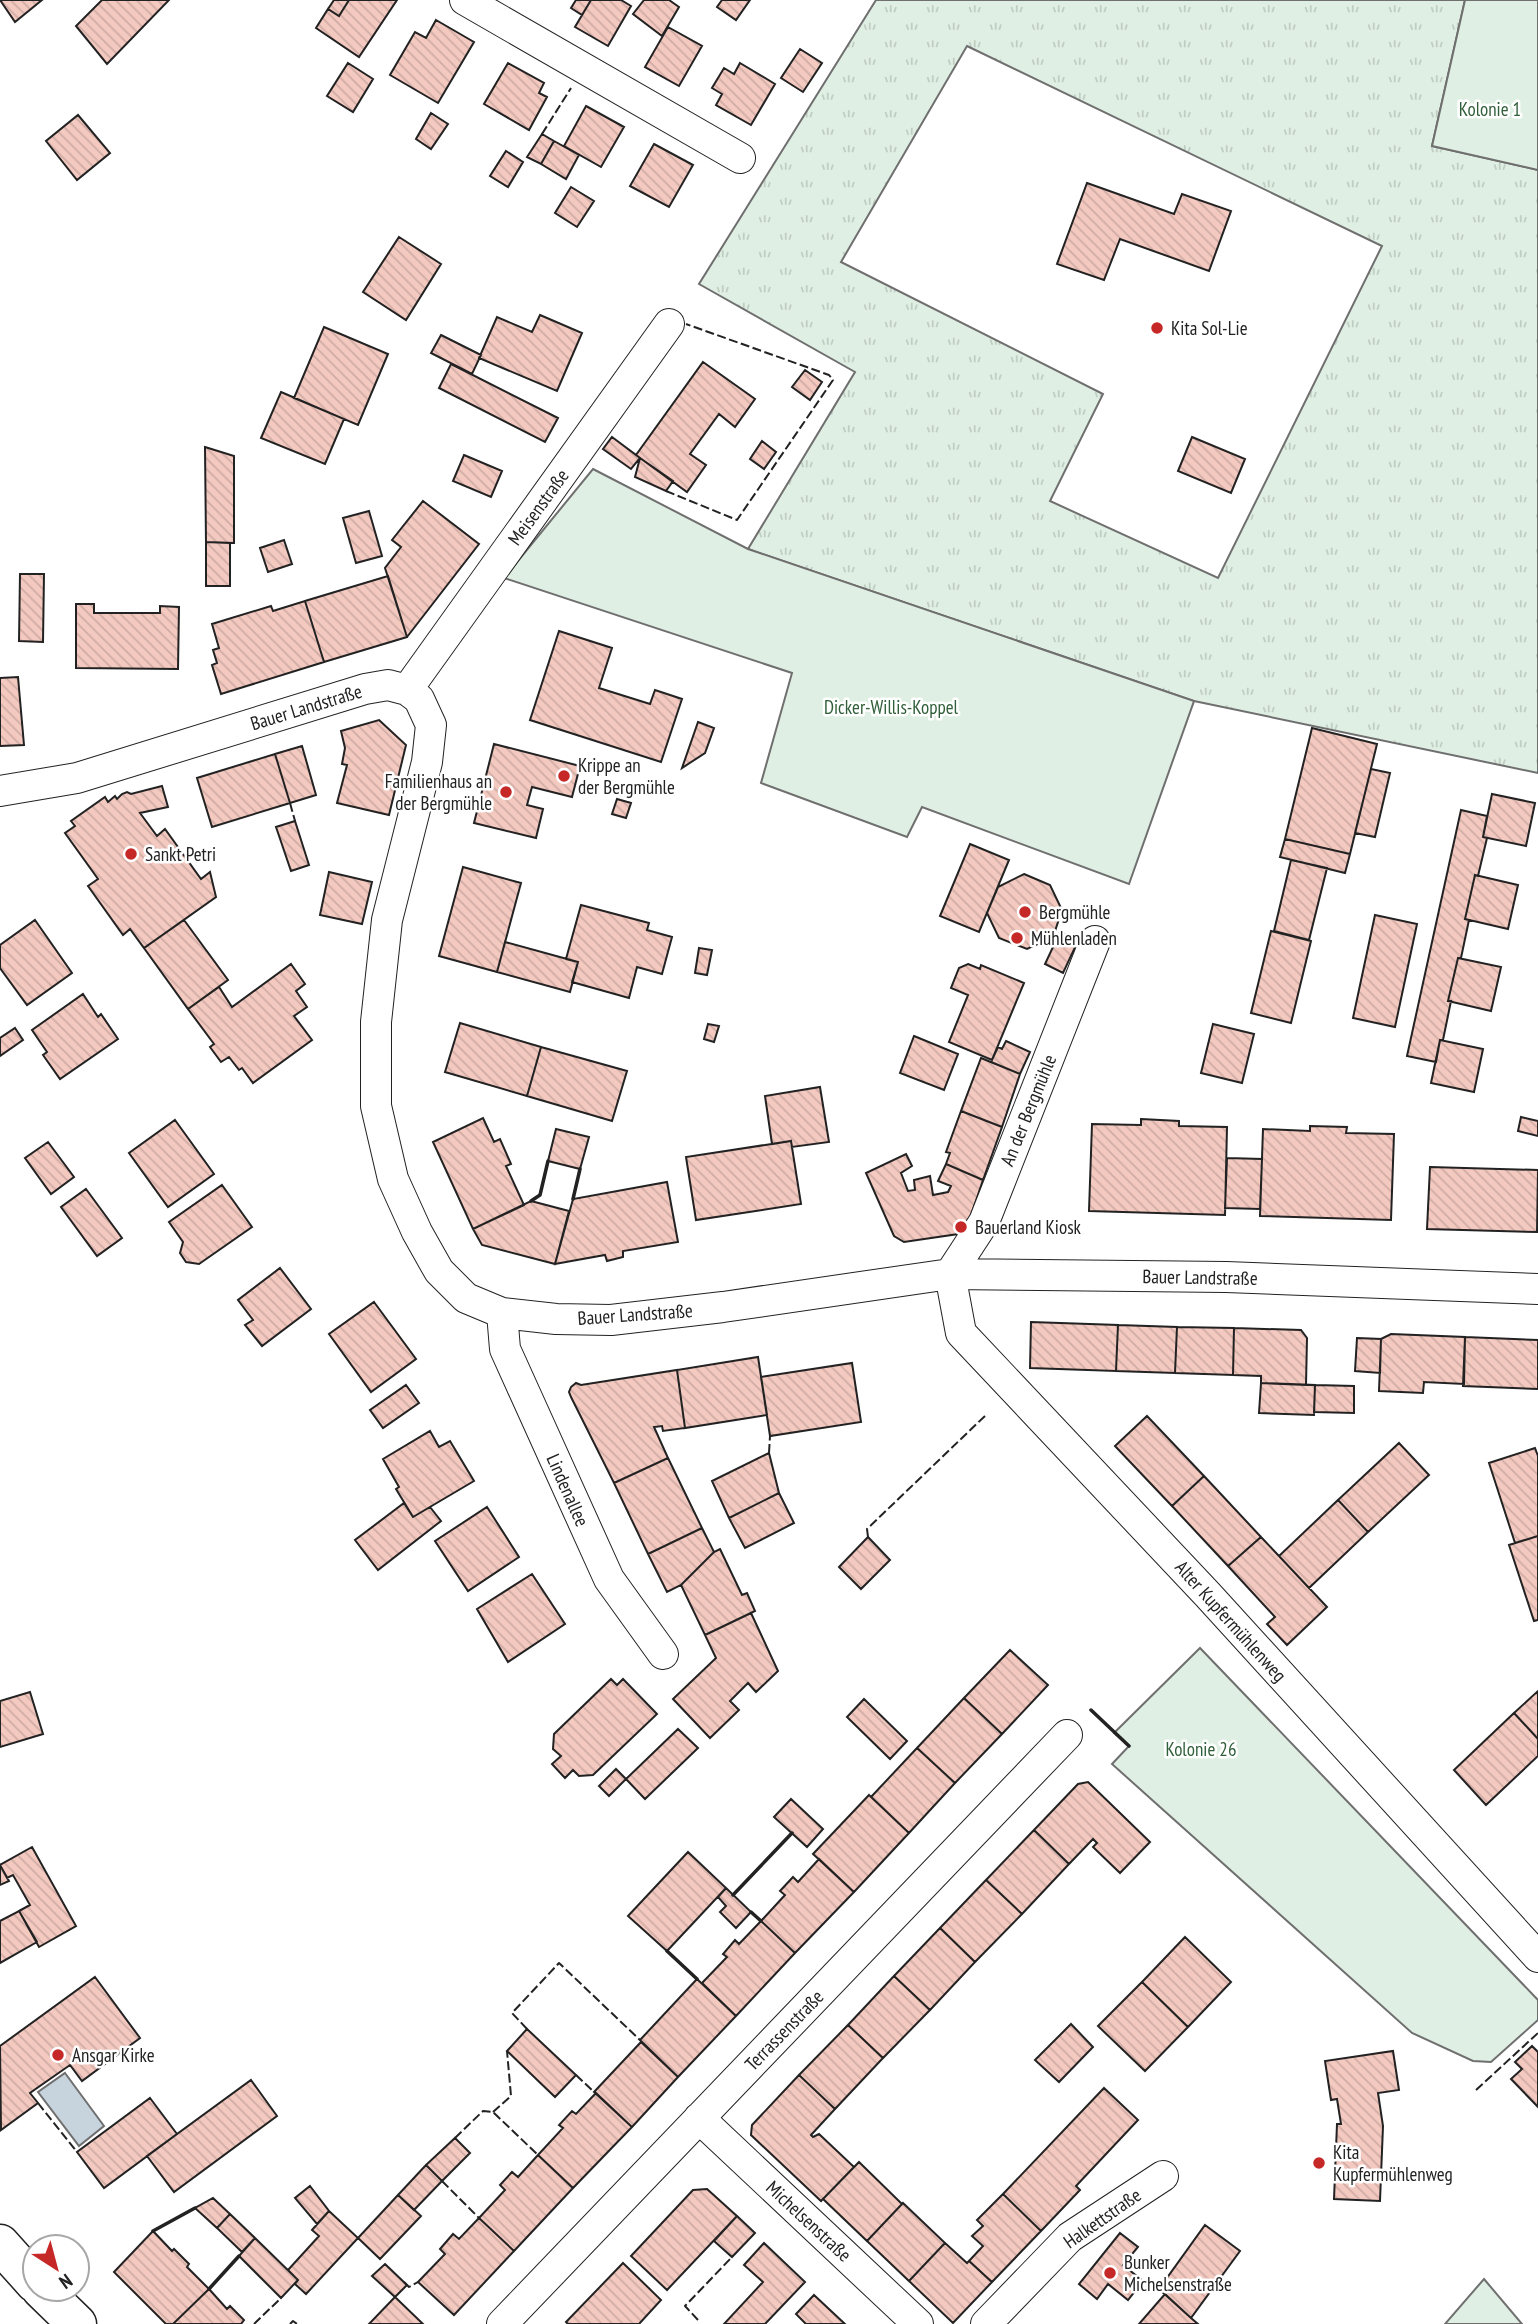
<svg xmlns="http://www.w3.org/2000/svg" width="1538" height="2324" font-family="'PT Sans Narrow',sans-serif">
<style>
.grass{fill:url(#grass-tufts);stroke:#6f6f6f;stroke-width:2;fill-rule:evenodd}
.green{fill:#e0efe3;stroke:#6f6f6f;stroke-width:2}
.water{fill:#c7d3dd;stroke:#6f6f6f;stroke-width:2}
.building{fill:url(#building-back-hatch);stroke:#222;stroke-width:2}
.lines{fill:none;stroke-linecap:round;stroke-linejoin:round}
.minor-casing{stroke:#222;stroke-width:32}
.secondary-casing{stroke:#222;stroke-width:41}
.minor{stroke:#fff;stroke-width:30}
.secondary{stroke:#fff;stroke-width:38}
.fence{stroke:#222;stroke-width:2;stroke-dasharray:9 3.5;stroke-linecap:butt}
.wall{stroke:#222;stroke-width:3.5}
.poi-dot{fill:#c62828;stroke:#fff;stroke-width:2.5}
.labels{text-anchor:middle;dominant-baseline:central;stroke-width:5;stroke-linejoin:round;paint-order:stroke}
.park-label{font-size:19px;fill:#2f5e38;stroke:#fff}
.poi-label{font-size:19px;fill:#222;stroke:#fff;text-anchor:start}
.street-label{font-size:19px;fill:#222;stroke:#fff}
</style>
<defs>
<pattern id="grass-tufts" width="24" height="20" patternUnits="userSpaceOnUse" patternTransform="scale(1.75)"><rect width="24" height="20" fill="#e0efe3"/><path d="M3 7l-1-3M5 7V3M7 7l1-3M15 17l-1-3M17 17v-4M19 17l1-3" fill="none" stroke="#c0cdc2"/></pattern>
<pattern id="building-back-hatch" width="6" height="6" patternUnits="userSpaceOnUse" patternTransform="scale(1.75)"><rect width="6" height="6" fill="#f3c9c0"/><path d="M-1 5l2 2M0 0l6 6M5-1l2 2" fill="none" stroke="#d0aca5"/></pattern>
</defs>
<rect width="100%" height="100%" fill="#fff"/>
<path class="grass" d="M876,0h589l-33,146 106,24v603l-344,-72 -446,-152 107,-177 -156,-88zM967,46l415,200 -164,332 -168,-77 53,-107 -262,-132z"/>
<path class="green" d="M1465,0h73v170l-106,-24z
M593,469l155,80 446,152 -65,183 -207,-77 -15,30 -146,-54 31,-110 -288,-95z
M1200,1648l338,352v20l-47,42 -18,-1 -61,-28 -300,-269 17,-18 -15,-13z
M1484,2279l38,45h-77z"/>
<path class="water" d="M65,2073l39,53 -25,20 -41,-54z"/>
<path class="building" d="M0,0h42l-27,22z
M102,0h67l-62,64 -31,-38z
M334,0h15l-10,16 -11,-7z
M349,0h48l-38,57 -43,-29 12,-19 11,7z
M576,0h15l-9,15 -11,-7z
M591,0h30l10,6 -23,40 -33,-19z
M644,0h25l10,7 -17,29 -29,-22z
M722,0h28l-14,20 -19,-13z
M436,20l38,22 -36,61 -48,-28 25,-43 11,6z
M668,27l34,19 -23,40 -34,-19z
M800,49l22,14 -19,29 -22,-14z
M348,63l25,16 -20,33 -26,-16z
M508,63l36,20 -5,10 8,4 -18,33 -45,-26z
M740,63l35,21 -24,41 -35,-20 6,-11 -10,-6 12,-20 10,6z
M586,106l38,21 -23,40 -37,-21z
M431,113l17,11 -17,25 -15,-10z
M78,115l32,38 -33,27 -31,-39z
M542,134l12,7 -13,23 -14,-7z
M554,141l25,14 -13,24 -25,-15z
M654,144l39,21 -24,42 -39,-21z
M506,151l17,11 -15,25 -18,-11z
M1087,183l87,31 8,-20 49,17 -22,60 -89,-32 -16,41 -47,-16z
M571,187l23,14 -17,26 -22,-14z
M399,237l42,27 -35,56 -43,-28z
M540,315l42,18 -25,58 -78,-33 18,-41 35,15z
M324,327l64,27 -30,71 -64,-27z
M441,335l40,20 -9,19 -41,-21z
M703,362l52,37 -20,28 -16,-13 -29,40 16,11 -19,27 -51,-37z
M451,364l107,54 -13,24 -106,-54z
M805,370l17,12 -12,18 -18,-13z
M281,392l63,27 -19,45 -64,-26z
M612,437l28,21 -9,11 -28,-20z
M1192,437l53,22 -14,34 -53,-22z
M762,441l14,11 -12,17 -14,-10z
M205,447l29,9v87l-28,-1z
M464,455l38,16 -11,26 -38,-16z
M640,458l33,23 -7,10 -31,-14z
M423,501l56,43 -72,93 -22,-69 16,-21 -9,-7z
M369,511l13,45 -26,7 -13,-45z
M284,540l8,24 -24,8 -8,-24z
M206,542l24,1v43h-24z
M20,574h24l-1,68 -24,-1z
M388,576l19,61 -83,25 -19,-61z
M305,601l19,61 -103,32 -9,-29 5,-2 -4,-13 6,-2 -7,-24 59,-18 2,5z
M76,604h18v9h66v-7l19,1 -1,62 -102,-1z
M559,631l53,17 -13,40 51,16 5,-14 27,9 -21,63 -131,-42z
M18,677l6,68 -24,1v-68z
M379,720l27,25 -17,70 -52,-12 10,-38 -5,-1 3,-16 -4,-17z
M698,722l16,6 -9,25 -23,15z
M1312,728l65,16 -27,110 -65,-15z
M494,744l86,22 -8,31 -40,-10 -5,18 16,4 -7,29 -62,-15z
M302,746l14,49 -26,8 -15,-49z
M275,754l15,49 -78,24 -15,-49z
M1371,769l19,4 -15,64 -20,-4z
M162,786l6,21 -28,6 17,23 8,-7 36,50 9,-7 6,25 -72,51 -14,-19 -7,6 -35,-49 10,-7 -33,-46 10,-7 -4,-5 34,-24 3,5 7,-6 2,3 5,-5 5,-2 4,2z
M1492,794l43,9 -9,43 -43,-9z
M617,799l14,4 -5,15 -14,-4z
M1461,810l26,6 -4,21 4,1 -9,38 -3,-1 -10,44 4,1 -8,38h-3l-10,43h3l-8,39h-3l-4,22 -29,-6z
M295,821l14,44 -18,6 -15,-44z
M1285,839l65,15 -5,19 -65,-16z
M970,844l39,16 -30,72 -39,-16z
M1291,860l36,8 -18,72 -35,-9z
M463,867l58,16 -24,89 -58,-16z
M329,872l43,10 -10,42 -42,-9z
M1024,874l26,11 12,25 -9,27 -26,12 -28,-11 -12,-25 11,-26z
M1475,875l43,10 -10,44 -43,-10z
M581,905l68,18 -2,7 25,7 -10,37 -25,-7 -8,31 -57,-16 6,-20 -12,-3z
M1375,915l42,9 -22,103 -42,-9z
M35,920l37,53 -45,32 -27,-37v-23z
M184,920l44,60 -40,29 -44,-61z
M1271,931l40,10 -20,82 -40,-10z
M1060,932l18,9 -15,32 -18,-9z
M505,942l73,20 -8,30 -73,-20z
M699,948l13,2 -5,25 -12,-2z
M1458,958l43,9 -10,44 -43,-10z
M291,964l14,20 -9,7 11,16 -13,9 18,24 -59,43 -11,-15 -3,2 -10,-13 -8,5 -11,-15 4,-3 -26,-35 31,-22 13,20z
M968,964l12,5 1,-4 43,18 -32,77 -43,-18 19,-47 -17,-7 8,-20z
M83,994l15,23 3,-3 17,25 -58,40 -17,-24 4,-3 -15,-22z
M460,1023l81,24 -14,49 -82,-24z
M708,1024l11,2 -5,16 -10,-3z
M1213,1024l41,10 -12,49 -41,-10z
M15,1028l8,12 -23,16v-18z
M914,1036l44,18 -14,36 -44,-17z
M1440,1040l43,9 -9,43 -43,-9z
M1006,1041l24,11 -10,22 -29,-12 7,-15 4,2z
M541,1047l86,24 -15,50 -85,-25z
M981,1058l39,16 -18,53 -41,-16z
M820,1087l9,55 -37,5 -1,-6 -19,3 -7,-48z
M961,1111l41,16 -19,53 -37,-16 4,-11 -4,-1z
M1521,1117l17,4v15l-20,-5z
M483,1118l11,24 6,-3 11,25 -5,2 18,39 -51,24 -40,-87z
M1141,1119l38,2v5l48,1 -2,88 -136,-4 3,-87 49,1z
M175,1120l39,54 -46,33 -39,-54z
M1310,1126l37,1 -1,6 48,1 -3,86 -131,-4 3,-87 47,2z
M556,1129l33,8 -9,32 -32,-8z
M791,1141l10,63 -105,16 -10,-63z
M48,1142l26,35 -23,17 -26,-36z
M906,1154l6,12 -11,7 7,18 7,-1 -1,-10 16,-4 3,19 15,-3 3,-6 -13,-5 8,-17 37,16 -18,53 -61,9 -10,-6 -28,-63z
M1227,1158l35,1 -2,50 -35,-1z
M1430,1167l108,3 -1,62 -110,-3z
M667,1182l11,60 -55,9v6l-16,4 -2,-6 -50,9 18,-65z
M222,1185l30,42 -53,37 -13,-2 -6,-9 3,-11 -14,-20z
M86,1189l36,49 -25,18 -36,-49z
M531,1201l38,10 -14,53 -73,-19 -9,-16z
M280,1268l31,41 -49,37 -17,-21 8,-5 -15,-20z
M374,1302l42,57 -45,33 -42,-58z
M1031,1322l87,3 -2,46 -86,-3z
M1118,1325l59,2 -2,46 -59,-2z
M1177,1327l57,1 -1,47 -58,-2z
M1234,1328l67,2 6,8 -1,47 -45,-2v-7l-28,-1z
M1391,1334l74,3 -1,47 -40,-2 -1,11 -44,-2 2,-52z
M1465,1337l73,3v49l-75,-3z
M1357,1338l24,1 -1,34 -25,-2z
M758,1357l9,58 -82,13 -8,-58z
M852,1363l9,59 -91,14 -9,-59z
M677,1370l8,58 -22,3 -1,-5 -8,1 14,31 -54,25 -43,-86 -2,-5 2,-5 5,-4 5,2z
M1261,1383l54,2 -1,30 -55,-2z
M406,1385l13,18 -36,25 -13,-18z
M1315,1385l39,1v27l-40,-1z
M1147,1416l57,60 -32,30 -57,-60z
M430,1431l9,16 11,-6 24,40 -61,36 -17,-28 3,-2 -16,-28z
M1399,1443l30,32 -61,57 -30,-32z
M1535,1448l3,8v80l-23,7 -26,-80z
M769,1453l10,40 -50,25 -17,-37z
M668,1458l34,70 -54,26 -34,-71z
M1204,1476l57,61 -33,29 -56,-60z
M779,1493l15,30 -49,25 -16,-30z
M1338,1500l30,32 -59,56 -30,-32z
M404,1503l9,14 17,-10 11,14 -63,49 -23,-30z
M487,1507l32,50 -51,34 -33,-50z
M702,1528l12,24 -33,33 -14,7 -19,-38z
M1538,1536v84l-4,1 -25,-76z
M868,1537l22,23 -29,29 -22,-22z
M1261,1537l66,70 -40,38 -20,-21 8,-7 -47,-51z
M720,1549l22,46 5,-2 8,18 -50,24 -24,-50 33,-33z
M532,1574l33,50 -57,38 -31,-53z
M751,1613l27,58 -22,21 -8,-9 -18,18 9,9 -29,28 -37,-39 43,-41 -11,-23z
M1010,1650l38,35 -46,49 -38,-36z
M611,1679l6,6 6,-6 34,35 -64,61 -14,1 -6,-6 -8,8 -13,-14 9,-8 -8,-7 1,-15z
M1538,1691v48l-24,-26z
M30,1692l13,42 -43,13v-46z
M964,1698l38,36 -47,49 -38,-35z
M864,1699l43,42 -17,18 -43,-42z
M1514,1713l24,26v17l-52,49 -32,-35z
M678,1729l20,19 -53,51 -19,-20z
M917,1748l38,35 -46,50 -38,-36z
M616,1769l10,10 -17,17 -10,-10z
M1088,1782l62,60 -30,31 -27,-26 4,-4 -4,-4 -24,25 -35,-34 44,-46z
M869,1795l40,38 -55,59 -41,-38z
M791,1799l32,30 -16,18 -33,-30z
M1034,1830l35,34 -47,50 -36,-34z
M32,1847l44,79 -37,21 -20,-36 11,-6 -17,-30 -6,3 -7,-13z
M688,1852l38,36 -59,63 -39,-35z
M819,1859l35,33 -59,61 -34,-32 24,-26 -5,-4 13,-14 5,5z
M0,1865l9,16 -9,4z
M986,1880l36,34 -47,48 -35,-34z
M726,1888l25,24 -15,16 -16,-16 6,-6 -8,-9z
M19,1911l18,31 -37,21v-42z
M761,1921l34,32 -59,63 -34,-33 25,-26 -4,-3 12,-14 4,4z
M940,1928l35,34 -45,48 -36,-34z
M1185,1937l46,45 -43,45 -46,-45z
M894,1976l36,34 -47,48 -35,-33z
M95,1977l45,61 -58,43 -12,-16 -40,28 8,10 -37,27 -1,-84z
M697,1979l39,37 -58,61 -38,-37z
M1142,1982l46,45 -43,44 -47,-45z
M1071,2024l22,23 -34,35 -24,-22z
M848,2025l35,33 -48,51 -36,-34z
M527,2029l49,46 -21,22 -48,-46z
M641,2042l37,35 -46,50 -38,-35z
M1532,2046l6,6v55l-27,-28 11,-10 -7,-7z
M1393,2051l6,39 -21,3 5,33 -3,75 -46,-2 3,-75h4l-4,-25 -6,1 -6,-39z
M799,2075l36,34 -24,26 2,2 6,-3 35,33 -33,34 -70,-66 1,-10z
M251,2080l26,36 -103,76 -27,-36z
M1104,2088l34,32 -62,66 4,4 -39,41 -38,-37z
M596,2093l36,34 -59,61 -35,-33 25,-27 -4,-3 13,-14 4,3z
M150,2098l27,36 -73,54 -27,-36z
M455,2138l15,15 -28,28 -16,-16z
M538,2155l35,33 -59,63 -35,-33 26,-28 -5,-5 12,-13 6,5z
M859,2162l43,42 -35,37 -44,-42z
M426,2165l16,16 -28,29 -16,-15z
M310,2186l19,25 -12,13 -22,-26z
M707,2189l30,27 -70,74 -36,-34 62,-66z
M1003,2194l38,37 -49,51 -23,-21 14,-15 -11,-10 11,-10 -6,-6z
M398,2195l23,21 -41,43 -22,-21z
M213,2198l17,16 -13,14 -22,-20z
M903,2203l42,40 -36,38 -42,-40z
M329,2211l29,27 -52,56 -11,-10 3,-4 -10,-10 31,-34 -7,-6z
M230,2214l25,24 -13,14 -25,-24z
M737,2216l18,17 -23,24 -18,-16z
M479,2218l35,33 -60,64 -36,-33 27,-28 -5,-5 13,-15 6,5z
M1205,2225l35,26 -49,67 -32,-29z
M153,2231l19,20 2,-2 15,15 -2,3 22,22 -36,35h-7l-52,-52z
M1120,2233l18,14 -15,18 20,16 -15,19 -20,-16 -11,15 -18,-15z
M255,2238l43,42 -17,18 -42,-42z
M764,2243l41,39 -40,42h-41l39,-42 -19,-17z
M945,2243l22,20 2,-2 23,21 -39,41 -44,-42z
M623,2263l38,37 -22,24h-71l-2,-2z
M385,2264l22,21 -12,12 -23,-21z
M209,2289l18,20 3,-3 14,14 -3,4h-68z
M1165,2294l26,24 7,6h-59z
M814,2295l31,29h-39l-10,-10z
M395,2297l28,27h-54z"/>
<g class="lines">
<defs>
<path id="minor" d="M465,0l275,158
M407,690l262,-366
M0,791l77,-13 288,-89 23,-4 19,5 12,9 12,26 -4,37 -40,158 -11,102v84l17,73 24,53 22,39 27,27 36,15 54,6 55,1 112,-13 227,-33 276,3 312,12
M950,1274l11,59 247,262 330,362
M950,1274l34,-52 111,-281
M502,1313l3,36 104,230 54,75
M699,2118l219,206
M502,2324l565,-589
M986,2324l84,-87 93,-61"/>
<path id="secondary" d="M0,2244l35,39
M41,2289l36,35"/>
</defs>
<use href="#minor" class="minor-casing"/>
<use href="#secondary" class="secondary-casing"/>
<use href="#minor" class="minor"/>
<use href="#secondary" class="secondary"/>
<path class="fence" d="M542,134l29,-46
M666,491l71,29 96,-140 -4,-5 -143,-51
M290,803l5,18
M769,1453l1,-17
M868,1537l-1,-8 120,-115
M527,2029l-15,-16 47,-50 81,77
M576,2075l18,17
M1476,2090l62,-57
M38,2103l39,49
M493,2112l18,-16 -4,-45
M455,2138l28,-27 10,1 45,43
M442,2181l37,37
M404,2282l5,5 9,-5
M698,2320l-13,-14 47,-49
M254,2324l27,-26
M290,2324l3,-3 4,3"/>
<path class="wall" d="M573,1199l7,-30
M531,1201l9,-6 8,-34
M1091,1710l38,36
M733,1895l59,-62
M751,1912l10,9
M667,1951l30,28
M153,2231l42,-23
M209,2289l30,-33"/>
</g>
<g class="poi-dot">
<circle cx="1157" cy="328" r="7"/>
<circle cx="564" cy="776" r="7"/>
<circle cx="506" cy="792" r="7"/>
<circle cx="131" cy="854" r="7"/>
<circle cx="1025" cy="912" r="7"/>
<circle cx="1017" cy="938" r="7"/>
<circle cx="961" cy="1227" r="7"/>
<circle cx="58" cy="2055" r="7"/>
<circle cx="1319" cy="2163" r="7"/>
<circle cx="1110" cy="2273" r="7"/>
</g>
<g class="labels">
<g class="park-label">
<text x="1490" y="109">Kolonie 1</text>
<text x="891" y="707">Dicker-Willis-Koppel</text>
<text x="1201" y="1749">Kolonie 26</text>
</g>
<g class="poi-label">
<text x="1171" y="328">Kita Sol-Lie</text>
<text x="578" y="765">Krippe an<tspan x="578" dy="22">der Bergmühle</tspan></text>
<text x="492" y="781" text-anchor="end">Familienhaus an<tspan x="492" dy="22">der Bergmühle</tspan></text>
<text x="145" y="854">Sankt Petri</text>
<text x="1039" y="912">Bergmühle</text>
<text x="1031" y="938">Mühlenladen</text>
<text x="975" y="1227">Bauerland Kiosk</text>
<text x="72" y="2055">Ansgar Kirke</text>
<text x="1333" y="2152">Kita<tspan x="1333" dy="22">Kupfermühlenweg</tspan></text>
<text x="1124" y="2262">Bunker<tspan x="1124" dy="22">Michelsenstraße</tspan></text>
</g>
<g class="street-label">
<text transform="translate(538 507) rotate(-54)">Meisenstraße</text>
<text transform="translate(306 707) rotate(-17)">Bauer Landstraße</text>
<text transform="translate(1028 1110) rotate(-68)">An der Bergmühle</text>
<text transform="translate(1200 1277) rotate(1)">Bauer Landstraße</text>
<text transform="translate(635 1314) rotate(-4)">Bauer Landstraße</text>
<text transform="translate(568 1490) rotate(66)">Lindenallee</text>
<text transform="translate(1231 1621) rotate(48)">Alter Kupfermühlenweg</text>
<text transform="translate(784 2030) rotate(-46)">Terrassenstraße</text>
<text transform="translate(1102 2218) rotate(-35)">Halkettstraße</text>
<text transform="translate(809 2221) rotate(43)">Michelsenstraße</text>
</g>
</g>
<g transform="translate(56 2268) rotate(144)"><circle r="33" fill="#ffffff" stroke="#a7a7a7" stroke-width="2"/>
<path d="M0-5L12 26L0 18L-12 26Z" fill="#c62828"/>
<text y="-10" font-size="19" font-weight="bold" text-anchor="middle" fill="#222222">N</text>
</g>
</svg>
